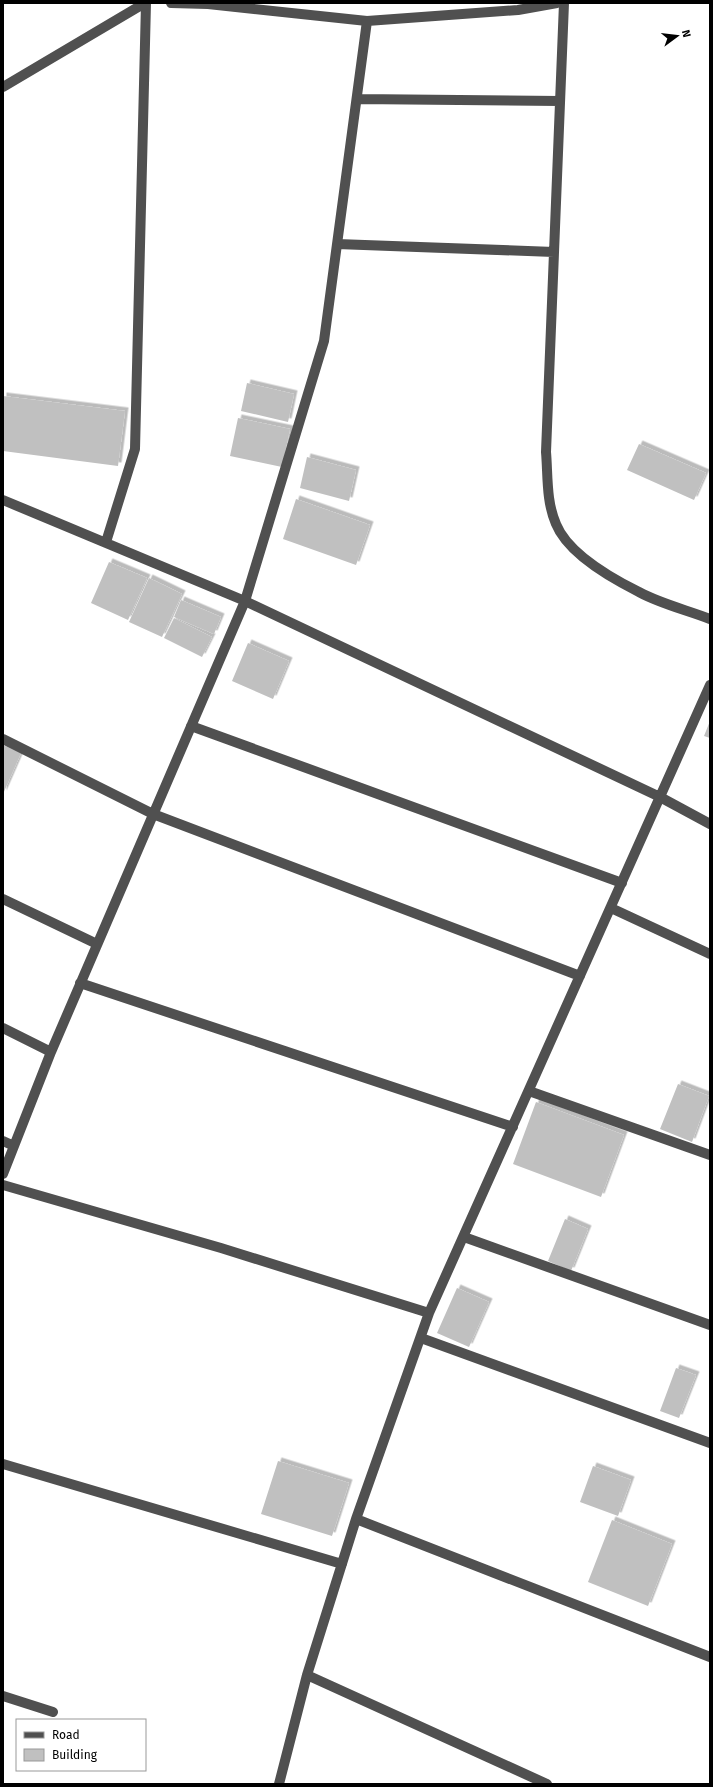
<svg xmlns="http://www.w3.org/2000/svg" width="713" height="1787" font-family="'Fira Sans',sans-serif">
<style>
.building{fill:#c0c0c0;filter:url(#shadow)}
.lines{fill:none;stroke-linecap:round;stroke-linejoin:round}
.minor{stroke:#505050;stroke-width:10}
</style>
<defs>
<filter id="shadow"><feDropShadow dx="3.5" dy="-3.5" stdDeviation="0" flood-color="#0004"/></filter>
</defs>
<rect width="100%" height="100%" fill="#fff"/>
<path class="building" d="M247,383l47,11 -6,28 -47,-11z
M3,396l122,15 -7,55 -115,-15z
M238,418l52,11 -8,38 -52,-11z
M639,444l67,29 -12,27 -67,-30z
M307,457l49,13 -7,31 -49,-13z
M296,499l74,26 -14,40 -73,-26z
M109,562l38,16 -19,42 -37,-17z
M149,578l33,16 -20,43 -33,-15z
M181,600l40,17 -7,17 -40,-17z
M174,618l38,19 -10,20 -38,-19z
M248,643l41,18 -16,38 -41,-18z
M710,721v17l-6,-2z
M3,745l18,8 -18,41z
M678,1084l31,12 -17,46 -32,-13z
M536,1102l88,33 -23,62 -88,-33z
M565,1219l23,10 -17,42 -23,-10z
M457,1288l32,14 -20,45 -32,-14z
M676,1368l20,7 -17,43 -19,-7z
M278,1461l71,22 -17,53 -71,-22z
M593,1466l38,14 -13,36 -38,-14z
M612,1520l60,24 -24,62 -60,-24z"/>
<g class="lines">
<path class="minor" d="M171,3l37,1 159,17 151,-11 39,-7
M564,3l-18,449c2,23 0,49 10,72 12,30 55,54 83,68 22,12 48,18 71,27
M3,87l142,-84
M357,99l203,2
M337,244l217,8
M3,500l242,101 415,196 50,27
M106,542l29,-93 11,-446
M191,726l431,157
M3,739l150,75 427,162
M3,899l94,45
M611,908l99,46
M80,983l433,144
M3,1028l48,24
M529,1091l181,64
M3,1141l11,5
M3,1174l48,-122 194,-451 79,-260 43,-320
M3,1185l218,63 208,65
M464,1237l246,88
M421,1338l289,105
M3,1464l339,100
M356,1519l354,138
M307,1675l240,109
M3,1696l50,16
M279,1784l28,-109 49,-156 73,-206 281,-628"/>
</g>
<rect width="713" height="1787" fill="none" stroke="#000000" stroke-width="8"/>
<rect x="16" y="1719" width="130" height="52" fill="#ffffff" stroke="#999999"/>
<rect x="24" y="1732" width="20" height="6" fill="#505050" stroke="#999999"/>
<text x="52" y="1739" font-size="12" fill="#000000">Road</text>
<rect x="24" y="1749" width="20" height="12" fill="#c0c0c0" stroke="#999999"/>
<text x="52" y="1759" font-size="12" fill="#000000">Building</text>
<g transform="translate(677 36) rotate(75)" stroke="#ffffff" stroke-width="3" paint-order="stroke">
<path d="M0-3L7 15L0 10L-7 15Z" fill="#000000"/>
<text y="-6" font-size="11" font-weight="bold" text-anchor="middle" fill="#000000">N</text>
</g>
</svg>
